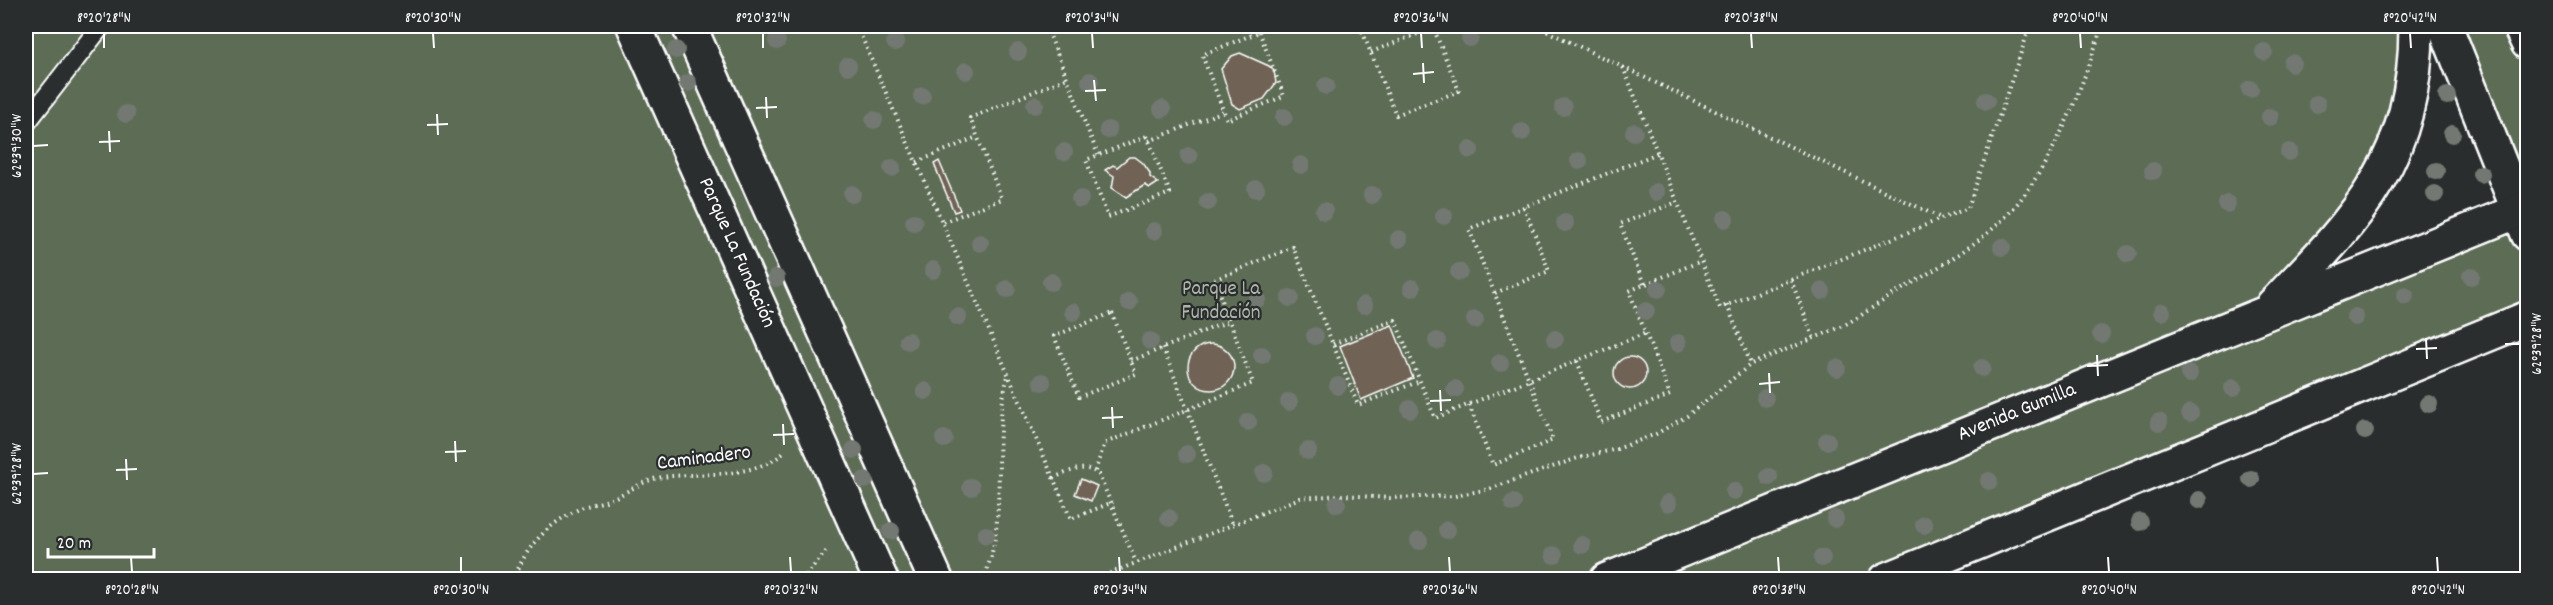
<svg xmlns="http://www.w3.org/2000/svg" width="2553" height="605" font-family="Dekko,sans-serif">
<style>
.green{fill:#5d6c54;stroke:#aeb6aa;stroke-width:1.5}
.building{fill:#706456;stroke:#fff;stroke-width:1.5}
.lines{fill:none;stroke-linecap:round;stroke-linejoin:round}
.lane-casing{stroke:#fff;stroke-width:22}
.street-casing{stroke:#fff;stroke-width:38}
.secondary-casing{stroke:#fff;stroke-width:38}
.path{stroke:#fff;stroke-width:4;stroke-dasharray:1.5 4.5;stroke-linecap:butt}
.lane{stroke:#2a2d2e;stroke-width:18}
.street{stroke:#2a2d2e;stroke-width:33}
.secondary{stroke:#2a2d2e;stroke-width:33}
.tree{fill:#737872}
.ticks{fill:none;stroke:#fff;stroke-width:2}
.labels{text-anchor:middle;dominant-baseline:central;stroke-width:4.5;stroke-linejoin:round;paint-order:stroke}
.street-label{font-size:21px;fill:#fff;stroke:#2a2d2e}
.park-label{font-size:21px;fill:#aeb6aa;stroke:#2a2d2e}
.neatline{fill:none;stroke:#fff;stroke-width:2}
.ticks-label{font-size:15px;text-anchor:middle;fill:#fff}
</style>
<rect width="100%" height="100%" fill="#2a2d2e"/>
<filter id="ink" filterUnits="userSpaceOnUse"><feTurbulence type="fractalNoise" baseFrequency=".0167" numOctaves="2"/><feDisplacementMap in="SourceGraphic" scale="12" xChannelSelector="R" yChannelSelector="G"/><feConvolveMatrix kernelMatrix="1 2 1 2 8 2 1 2 1" color-interpolation-filters="sRGB"/></filter>
<g filter="url(#ink)">
<path class="green" d="M26,26h2390l-10,93 -141,194 -658,266 -1581,1z
M2445,26h76l7,17 -1,164z
M2517,217l10,26v70l-655,266 -249,1z"/>
<path class="building" d="M1240,53l29,13 5,5 2,12 -12,16 -24,10 -8,-5 -11,-35 11,-13z
M1129,157h6l8,6 7,10v4l8,6 -8,5 -5,-3 -19,12 -14,-9 2,-12 -9,-6 8,-5 4,2z
M939,161l21,49 -6,2 -20,-48z
M1392,325l21,53 -52,22 -21,-54z
M1188 367a23 23 0 1 1 46 0a23 23 0 1 1-46 0Z
M1614 373a16 16 0 1 1 32 0a16 16 0 1 1-32 0Z
M1081,479l16,7 -6,15 -16,-7z"/>
<g class="lines">
<defs>
<path id="lane" d="M26,123l75,-97"/>
<path id="street" d="M634,26l247,554
M689,26l247,554
M2445,26l83,208
M2520,26l8,17"/>
<path id="secondary" d="M2273,305c87,-90 143,-147 143,-279
M1607,580l921,-373
M1886,580l642,-262"/>
</defs>
<use href="#lane" class="lane-casing"/>
<use href="#street" class="street-casing"/>
<use href="#secondary" class="secondary-casing"/>
<path class="path" d="M857,26l214,493 42,-17
M1046,26l52,129
M1257,26l27,70 -57,24 -25,-65 57,-23
M1360,26l36,89 63,-24 -26,-64
M1536,26l405,192
M1371,52l67,-26
M1623,67l97,241 248,-100 62,-182
M1147,136l23,57 -62,24 -22,-57z
M1149,141l75,-30
M917,162l60,-25
M943,222l59,-23 -32,-81 97,-40
M1791,280l23,59
M1644,284l-24,-60 57,-22
M1495,293l54,-22 -25,-64
M1727,305l24,59
M1112,313l24,61 -57,23 -25,-61z
M1333,344l62,-24 40,98 211,-85
M1163,348l69,175
M1131,361l98,-40
M1577,361l24,61 69,-27 -41,-104 72,-30
M1469,405l24,60 60,-25 -84,-211 189,-76
M1095,471l10,-28 148,-60 -39,-103 79,-33 65,158 62,-24
M1053,478c16,-6 32,-16 46,-3l37,87
M514,580c11,-34 35,-57 67,-72 9,-4 21,-5 30,-9 18,-7 32,-19 51,-22 41,-5 89,3 123,-25
M802,580l27,-32
M982,580c28,-53 8,-142 26,-204
M1093,580l207,-82 43,-3 47,3 65,-2 34,-7 89,-31 39,-9 39,-15 31,-18 64,-52 90,-37 19,-11c45,-31 96,-55 137,-91 52,-47 84,-134 105,-199"/>
<use href="#lane" class="lane"/>
<use href="#street" class="street"/>
<use href="#secondary" class="secondary"/>
</g>
<g class="tree">
<circle cx="1470" cy="38" r="9"/>
<circle cx="777" cy="41" r="9"/>
<circle cx="895" cy="42" r="9"/>
<circle cx="676" cy="50" r="9"/>
<circle cx="1018" cy="52" r="9"/>
<circle cx="2264" cy="52" r="9"/>
<circle cx="2292" cy="63" r="9"/>
<circle cx="848" cy="66" r="9"/>
<circle cx="966" cy="71" r="9"/>
<circle cx="1090" cy="81" r="9"/>
<circle cx="688" cy="83" r="9"/>
<circle cx="1326" cy="86" r="9"/>
<circle cx="2250" cy="89" r="9"/>
<circle cx="922" cy="96" r="9"/>
<circle cx="2447" cy="96" r="9"/>
<circle cx="1986" cy="101" r="9"/>
<circle cx="2317" cy="104" r="9"/>
<circle cx="1035" cy="105" r="9"/>
<circle cx="1563" cy="107" r="9"/>
<circle cx="1162" cy="109" r="9"/>
<circle cx="126" cy="114" r="9"/>
<circle cx="1284" cy="117" r="9"/>
<circle cx="2270" cy="117" r="9"/>
<circle cx="874" cy="120" r="9"/>
<circle cx="1108" cy="130" r="9"/>
<circle cx="1522" cy="132" r="9"/>
<circle cx="1634" cy="132" r="9"/>
<circle cx="2452" cy="134" r="9"/>
<circle cx="1470" cy="150" r="9"/>
<circle cx="1064" cy="152" r="9"/>
<circle cx="2289" cy="152" r="9"/>
<circle cx="1189" cy="156" r="9"/>
<circle cx="1579" cy="161" r="9"/>
<circle cx="1301" cy="165" r="9"/>
<circle cx="892" cy="168" r="9"/>
<circle cx="2153" cy="171" r="9"/>
<circle cx="2436" cy="171" r="9"/>
<circle cx="2481" cy="174" r="9"/>
<circle cx="1256" cy="189" r="9"/>
<circle cx="1656" cy="192" r="9"/>
<circle cx="852" cy="194" r="9"/>
<circle cx="2435" cy="194" r="9"/>
<circle cx="1372" cy="195" r="9"/>
<circle cx="1080" cy="199" r="9"/>
<circle cx="1208" cy="202" r="9"/>
<circle cx="2227" cy="204" r="9"/>
<circle cx="1324" cy="211" r="9"/>
<circle cx="1444" cy="216" r="9"/>
<circle cx="1725" cy="219" r="9"/>
<circle cx="914" cy="222" r="9"/>
<circle cx="1565" cy="223" r="9"/>
<circle cx="1154" cy="231" r="9"/>
<circle cx="1399" cy="239" r="9"/>
<circle cx="980" cy="243" r="9"/>
<circle cx="2002" cy="247" r="9"/>
<circle cx="2128" cy="254" r="9"/>
<circle cx="933" cy="270" r="9"/>
<circle cx="1459" cy="272" r="9"/>
<circle cx="2471" cy="276" r="9"/>
<circle cx="776" cy="278" r="9"/>
<circle cx="1051" cy="282" r="9"/>
<circle cx="1412" cy="288" r="9"/>
<circle cx="1007" cy="289" r="9"/>
<circle cx="1658" cy="289" r="9"/>
<circle cx="1822" cy="291" r="9"/>
<circle cx="2405" cy="296" r="9"/>
<circle cx="1290" cy="298" r="9"/>
<circle cx="1257" cy="299" r="9"/>
<circle cx="1129" cy="302" r="9"/>
<circle cx="1364" cy="305" r="9"/>
<circle cx="1646" cy="311" r="9"/>
<circle cx="1073" cy="312" r="9"/>
<circle cx="2162" cy="312" r="9"/>
<circle cx="958" cy="317" r="9"/>
<circle cx="2355" cy="317" r="9"/>
<circle cx="1475" cy="320" r="9"/>
<circle cx="2101" cy="334" r="9"/>
<circle cx="1315" cy="336" r="9"/>
<circle cx="1555" cy="339" r="9"/>
<circle cx="908" cy="341" r="9"/>
<circle cx="1150" cy="341" r="9"/>
<circle cx="1437" cy="341" r="9"/>
<circle cx="1678" cy="343" r="9"/>
<circle cx="1262" cy="355" r="9"/>
<circle cx="1500" cy="363" r="9"/>
<circle cx="1837" cy="368" r="9"/>
<circle cx="1982" cy="368" r="9"/>
<circle cx="2189" cy="374" r="9"/>
<circle cx="1042" cy="382" r="9"/>
<circle cx="1338" cy="386" r="9"/>
<circle cx="2233" cy="388" r="9"/>
<circle cx="1455" cy="389" r="9"/>
<circle cx="925" cy="391" r="9"/>
<circle cx="1765" cy="398" r="9"/>
<circle cx="1289" cy="402" r="9"/>
<circle cx="2429" cy="404" r="9"/>
<circle cx="1410" cy="409" r="9"/>
<circle cx="2190" cy="413" r="9"/>
<circle cx="1248" cy="422" r="9"/>
<circle cx="2159" cy="422" r="9"/>
<circle cx="2365" cy="431" r="9"/>
<circle cx="944" cy="439" r="9"/>
<circle cx="1827" cy="441" r="9"/>
<circle cx="854" cy="450" r="9"/>
<circle cx="1308" cy="451" r="9"/>
<circle cx="1187" cy="454" r="9"/>
<circle cx="1264" cy="473" r="9"/>
<circle cx="1769" cy="477" r="9"/>
<circle cx="2251" cy="479" r="9"/>
<circle cx="865" cy="480" r="9"/>
<circle cx="1989" cy="481" r="9"/>
<circle cx="971" cy="487" r="9"/>
<circle cx="1734" cy="491" r="9"/>
<circle cx="2199" cy="500" r="9"/>
<circle cx="1513" cy="503" r="9"/>
<circle cx="1668" cy="503" r="9"/>
<circle cx="1337" cy="504" r="9"/>
<circle cx="1169" cy="518" r="9"/>
<circle cx="1835" cy="519" r="9"/>
<circle cx="2140" cy="522" r="9"/>
<circle cx="1924" cy="525" r="9"/>
<circle cx="1447" cy="530" r="9"/>
<circle cx="891" cy="531" r="9"/>
<circle cx="986" cy="535" r="9"/>
<circle cx="1419" cy="541" r="9"/>
<circle cx="1582" cy="545" r="9"/>
<circle cx="1554" cy="555" r="9"/>
<circle cx="1822" cy="558" r="9"/>
</g>
</g>
<path class="ticks" d="M104,33v15M433,33l1,15M763,33v15M1092,33l1,15M1421,33l1,15M1751,33l1,15M2080,33l1,15M2410,33l1,15M1423,63l1,20M1413,74l21,-2M1094,80l2,21M1085,91l21,-1M766,97l1,21M756,108l21,-1M437,114l1,21M427,125l21,-1M109,131l1,21M99,142l21,-1M33,146l15,-1M2426,338l1,21M2505,344h15M2416,349l21,-1M2097,355l1,21M2087,366l21,-1M1769,373l1,20M1759,384l21,-2M1440,390l1,21M1430,401l21,-1M1112,407l1,21M1102,418l21,-1M783,424l1,21M773,435l21,-1M455,441l1,21M445,452l21,-1M126,459l1,21M116,470l21,-1M33,474l15,-1M131,557l1,15M461,557v15M790,557l1,15M1119,557l1,15M1449,557l1,15M1778,557l1,15M2108,557l1,15M2437,557l1,15"/>
<g class="labels">
<g class="street-label">
<text transform="translate(736 253) rotate(66)">Parque La Fundación</text>
<text transform="translate(2017 413) rotate(-22)">Avenida Gumilla</text>
<text transform="translate(704 459) rotate(-7)">Caminadero</text>
</g>
<g class="park-label">
<text x="1221" y="290">Parque La<tspan x="1221" dy="24">Fundación</tspan></text>
</g>
</g>
<rect width="2553" height="605" fill="none" stroke="#2a2d2e" stroke-width="66"/>
<path d="M48 548v9h106v-9" fill="none" stroke="#ffffff" stroke-width="3"/>
<text x="57" y="548" font-size="18" fill="#ffffff" stroke="#2a2d2e" stroke-width="4.5" paint-order="stroke">20 m</text>
<rect x="33" y="33" width="2487" height="539" class="neatline"/>
<g class="ticks-label">
<text x="104" y="22">8°20'28"N</text>
<text x="433" y="22">8°20'30"N</text>
<text x="763" y="22">8°20'32"N</text>
<text x="1092" y="22">8°20'34"N</text>
<text x="1421" y="22">8°20'36"N</text>
<text x="1751" y="22">8°20'38"N</text>
<text x="2080" y="22">8°20'40"N</text>
<text x="2410" y="22">8°20'42"N</text>
<text transform="translate(16 146) rotate(-90)" y="5">62°39'30"W</text>
<text transform="translate(2536 344) rotate(-90)" y="5">62°39'28"W</text>
<text transform="translate(16 474) rotate(-90)" y="5">62°39'28"W</text>
<text x="132" y="594">8°20'28"N</text>
<text x="461" y="594">8°20'30"N</text>
<text x="791" y="594">8°20'32"N</text>
<text x="1120" y="594">8°20'34"N</text>
<text x="1450" y="594">8°20'36"N</text>
<text x="1779" y="594">8°20'38"N</text>
<text x="2109" y="594">8°20'40"N</text>
<text x="2438" y="594">8°20'42"N</text>
</g>
</svg>
